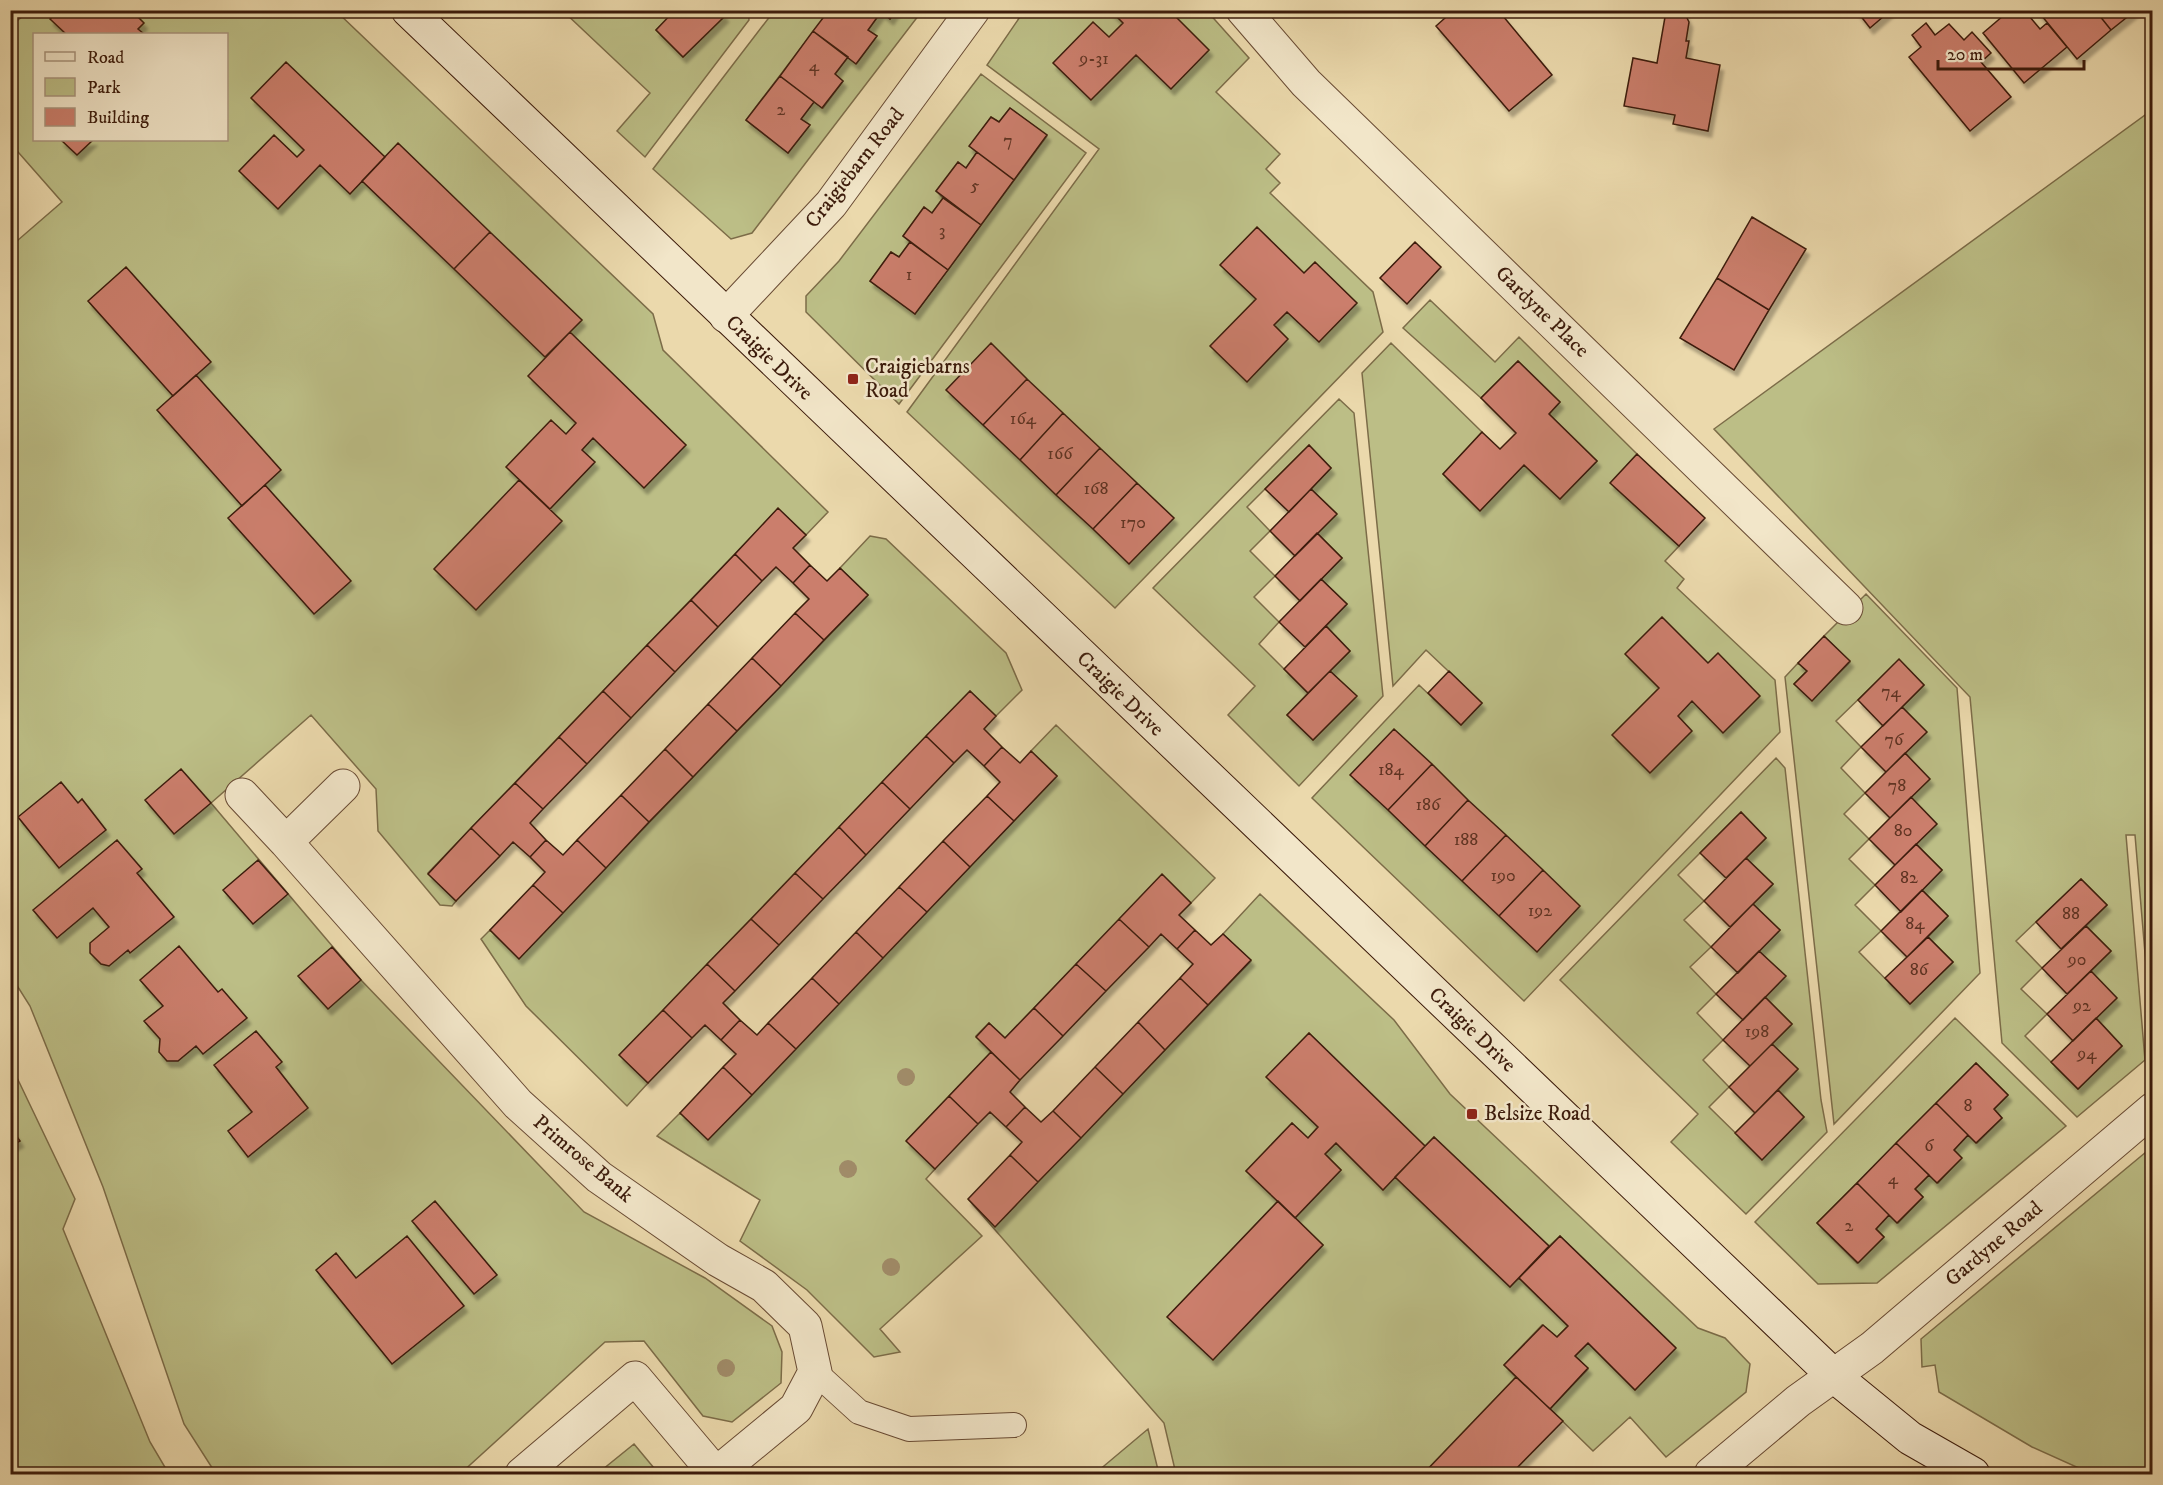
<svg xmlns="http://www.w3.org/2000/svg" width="2163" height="1485" font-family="'IM FELL DW Pica',serif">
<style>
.green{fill:#bcbe86;stroke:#7c6c48;stroke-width:1.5;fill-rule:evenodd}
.building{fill:#cb7e6c;stroke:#3c1b0b;stroke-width:1.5;filter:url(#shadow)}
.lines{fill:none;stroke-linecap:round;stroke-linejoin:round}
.lane-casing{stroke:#684a33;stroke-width:26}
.street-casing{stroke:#684a33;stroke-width:35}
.secondary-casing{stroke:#3c1b0b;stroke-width:35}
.lane{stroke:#f2e6c9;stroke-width:24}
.street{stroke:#f2e6c9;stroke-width:33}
.secondary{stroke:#f2e6c9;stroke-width:33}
.tree{fill:#a08b68}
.poi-dot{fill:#8f2418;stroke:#f2e6c9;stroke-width:2}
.labels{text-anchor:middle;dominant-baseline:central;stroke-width:5;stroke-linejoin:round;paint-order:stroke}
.number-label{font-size:18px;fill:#603423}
.street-label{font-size:21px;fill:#3c1b0b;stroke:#f2e6c9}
.poi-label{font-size:21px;fill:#3c1b0b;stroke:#f2e6c9;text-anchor:start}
</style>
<defs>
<filter id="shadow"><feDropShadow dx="3.5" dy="6" stdDeviation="1.5" flood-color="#0004"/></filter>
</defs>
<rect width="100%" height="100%" fill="#ebd9ac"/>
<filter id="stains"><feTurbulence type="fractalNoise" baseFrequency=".00333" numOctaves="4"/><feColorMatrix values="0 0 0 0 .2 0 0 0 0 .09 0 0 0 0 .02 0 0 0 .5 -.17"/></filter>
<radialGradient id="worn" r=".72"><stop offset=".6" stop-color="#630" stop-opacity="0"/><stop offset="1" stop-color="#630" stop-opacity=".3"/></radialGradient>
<path class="green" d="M29,11h307l317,303 10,36 165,162 -22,23 -28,-26 -350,364 28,28 -4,5 -12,-1 -62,-74 -2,-42 -65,-74 -100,88 150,177 223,232 121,66 67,48 10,26 -1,31 -49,39 -29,-6 -59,-75 -39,1 -145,132h-244l-32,-50 -81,-237 -73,-181 -19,-30 -1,-729 52,-45 -51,-58v-118zM34,34h192v106h-192z
M563,11h112l-19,19 27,27 42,-41 -5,-5h28l1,9 -104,137 -28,-26 33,-38z
M774,11h55l-83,109 42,33 22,-28 -9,-6 13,-17 9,6 20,-27 -8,-7 13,-17 9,6 20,-27 -9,-6 13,-18 9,7 6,-8h26l-170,222 -21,6 -78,-70z
M1024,11h183l42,47 -33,34 64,62 -14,15 14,14 -10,10 103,99 10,40 -268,276 -208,-196 192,-263 -112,-84z
M981,74l105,79 -187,251 -93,-92v-16l33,-35zM1010,108l37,28 -132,178 -45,-33 21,-29 8,5 11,-15 -7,-6 21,-29 8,6 11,-15 -7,-7 22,-29 8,6 11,-16 -7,-6 21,-29 8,5z
M2152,110v926l-17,-201h-9l19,225 -68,57 -75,-74 -32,-346 -256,-268zM2081,879l26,26 -21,21 25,25 -20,20 5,47 26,28 -44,43 -53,-53 22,-22 -26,-25 21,-21 -26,-27z
M1430,300l65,62 24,-25 118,117 -26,29 68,63 -14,15 19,18 -7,9 98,92 5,52 -256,269 -212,-203 107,-113 42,40 21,-22 -56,-53 -33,36 -31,-313 29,-30 91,89 -39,42 37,36 44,-45 36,34 37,-38 -48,-47 11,-12 -42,-41 -37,37 -78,-70z
M1339,399l15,14 29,283 -84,90 -71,-71 27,-29 -102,-98zM1309,445l22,23 -20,21 25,24 -19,20 25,25 -21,21 26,25 -21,22 24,25 -20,20 26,25 -43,44 -26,-25 21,-22 -49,-49 20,-22 -25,-25 21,-21 -25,-25 20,-20 -23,-24z
M870,536l16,3 120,114 16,37 -26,26 -26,-25 -350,364 28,28 -21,23 -101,-100 -45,-67 9,-9 29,28 349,-363 -28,-27z
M1866,594l91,94 23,285 -146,151 -49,-447 13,-14 9,8 -13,13 18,16 38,-38 -26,-26zM1899,660l25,25 -22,22 24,25 -21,21 24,26 -18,18 5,47 26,26 -20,20 26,26 -20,21 25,25 -43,42 -51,-52 22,-21 -26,-26 20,-20 -26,-26 20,-20 -25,-25 21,-21 -24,-25 20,-21 -25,-26z
M1056,725l159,153 -24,25 -29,-28 -157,163 -16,-15 -13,13 15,16 -84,88 28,29 -9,10 56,57 -102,93 20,23 -26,5 -67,-67 -67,-49 20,-41 -103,-64 23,-23 28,26 349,-363 -26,-25z
M1776,758l9,10 36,332 6,32 -81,82 -75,-72 27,-28 -138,-134zM1741,812l25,26 -20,20 27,26 -20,20 27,26 -21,21 26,25 -20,21 27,27 -20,20 26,25 -20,21 26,27 -42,42 -53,-52 20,-20 -26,-27 20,-20 -26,-27 19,-19 -26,-27 21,-20 -27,-27 20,-19 -26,-26z
M1260,894l134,126 56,74 248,234 27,10 25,26 -4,28 -80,65 -36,-40 -37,34 -43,-42 38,-40 -13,-13 13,-13 47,47 40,-43 -115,-111 -11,10 -115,-109 -9,9 -116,-113 -42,44 51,50 -10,11 -16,-15 -46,48 32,30 -110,116 45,42 110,-114 -28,-27 46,-48 -16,-16 11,-11 47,47 12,-13 115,110 9,-9 49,48 -11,11 -15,-12 -38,40 12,12 -93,97h-247l-12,-51 -196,-224 27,27 256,-265 -28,-27z
M1955,1018l111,108 -189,157 -59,1 -63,-62zM1976,1063l32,32 -14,14 8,9 -25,25 -9,-8 -14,15 7,8 -23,25 -9,-8 -14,14 8,8 -25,26 -9,-8 -13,14 8,8 -27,26 -40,-40z
M10,1063l65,136 -12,30 87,213 19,32h-158z
M2152,1147v327h-60l-60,-27 -93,-55 -4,-27 -13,2 -1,-28z
M1148,1429l11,45h-66l5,-3z
M634,1444l25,30h-62z"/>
<path class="building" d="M59,10h72l13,13 -6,6 6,5h-78l-16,-15z
M675,10h45l5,6 -42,41 -27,-27z
M829,10h50l2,2 -13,18 9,6 -21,28 -43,-33z
M879,10h17l-6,9z
M1110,10h59l40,40 -38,39 -35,-34 -45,45 -38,-37 40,-41 16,15 14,-14z
M1454,10h44l54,65 -43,36 -73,-85z
M1856,10h35l-21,18z
M2010,10h14l16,19 7,-6 20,24 -43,36 -41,-50z
M2037,10h58l16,20 -34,29z
M2095,10h41l-25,20z
M1673,12l12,2 4,8 -3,19h3l-3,17 34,7 -12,66 -35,-7 2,-9 -51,-9 9,-48 24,5 8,-46z
M1926,23l9,12 14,-11 15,16 8,-8 19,21 -10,9 30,35 -41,34 -61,-74 12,-10 -9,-12z
M813,31l35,26 -13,17 8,7 -21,27 -42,-32z
M286,62l99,95 -35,37 -30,-29 -42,44 -39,-38 35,-36 23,22 7,-7 -53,-52z
M780,76l34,26 -13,17 9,6 -22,28 -42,-33z
M1010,108l37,27 -33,45 -45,-34 22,-29 8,5z
M61,140h32l-16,15z
M398,143l92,89 -36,37 -92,-88z
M977,152l37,28 -33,45 -45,-34 22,-29 8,6z
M943,198l38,27 -33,45 -45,-34 21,-29 8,6z
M1752,217l54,32 -37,61 -52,-32z
M1257,227l47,46 11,-11 42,41 -38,39 -32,-30 -13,13 14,14 -41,43 -37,-36 46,-47 -36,-34z
M490,232l92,88 -37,37 -91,-88z
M910,242l38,28 -33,44 -45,-33 21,-29 8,5z
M1415,242l26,25 -34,37 -27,-26z
M126,267l85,95 -38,34 -85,-95z
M1717,278l52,32 -35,60 -54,-32z
M570,332l116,113 -42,43 -51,-50 -11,12 13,12 -45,47 -44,-42 45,-47 15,14 10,-11 -48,-47z
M991,343l36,36 -44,46 -37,-35z
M1518,361l42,41 -11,12 48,47 -37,38 -36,-34 -44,46 -37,-37 39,-42 18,17 16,-16 -35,-35z
M196,375l85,95 -39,36 -85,-96z
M1027,379l36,34 -43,47 -37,-35z
M1063,413l37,35 -44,47 -36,-35z
M1309,445l22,23 -42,44 -24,-23z
M1100,448l37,35 -44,46 -37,-34z
M1637,454l68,64 -26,28 -69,-63z
M519,480l43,41 -86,89 -42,-41z
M1137,483l37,35 -45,46 -36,-35z
M265,485l86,96 -37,33 -86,-96z
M1311,489l26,25 -42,42 -25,-25z
M778,508l28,27 -13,13 17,17 -17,18 -17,-16 -14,14 -27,-27z
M1317,533l25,25 -42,43 -25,-25z
M735,554l27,27 -44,46 -27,-27z
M810,565l17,16 13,-13 28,27 -44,45 -29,-27 14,-14 -16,-16z
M1321,579l26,25 -42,43 -26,-25z
M691,600l27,27 -43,45 -28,-27z
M795,613l29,27 -43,46 -29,-28z
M1662,617l46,46 10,-10 42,43 -37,37 -31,-32 -14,15 14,15 -42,42 -38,-38 47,-47 -34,-34z
M1326,626l24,25 -42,42 -24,-24z
M1824,636l26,25 -38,40 -18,-17 13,-13 -9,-8z
M647,645l28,27 -44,46 -28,-27z
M752,658l29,28 -44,45 -29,-27z
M1899,659l25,26 -41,41 -25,-26z
M1330,671l27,25 -44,44 -26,-25z
M1449,671l33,32 -21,22 -33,-32z
M603,691l28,27 -44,46 -28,-27z
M970,691l26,25 -12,13 18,18 -18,19 -17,-16 -13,13 -28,-27z
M708,704l29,27 -44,46 -28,-28z
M1902,707l25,25 -41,40 -25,-25z
M1394,729l38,35 -44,46 -38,-35z
M926,736l28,27 -44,46 -28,-27z
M559,737l28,27 -44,45 -28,-26z
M1002,747l18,16 11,-12 26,25 -43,45 -27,-25 13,-14 -16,-16z
M665,749l28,28 -44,45 -28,-27z
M1905,753l25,26 -40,39 -25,-25z
M1432,764l36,36 -43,46 -37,-36z
M181,769l30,34 -37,31 -29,-34z
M61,782l17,21 4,-4 24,31 -47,38 -41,-51z
M882,782l28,27 -44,46 -27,-28z
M515,783l28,26 -13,14 16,17 -16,17 -17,-15 -13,14 -29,-28z
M621,795l28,27 -43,46 -29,-28z
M987,796l27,25 -44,46 -27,-26z
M1911,797l26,27 -42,41 -26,-26z
M1468,800l38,35 -44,46 -37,-35z
M1741,812l25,26 -40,40 -26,-25z
M839,827l27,28 -43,44 -28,-26z
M471,828l29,28 -44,45 -28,-27z
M1506,835l37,35 -44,46 -37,-35z
M117,840l25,29 -5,4 37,44 -44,36 -2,-3 -19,16 -8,-2 -11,-11v-10l19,-16 -16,-19 -36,30 -24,-28z
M546,840l17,15 14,-15 29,28 -43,45 -30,-28 12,-13 -15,-15z
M943,841l27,26 -43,45 -28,-25z
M1916,844l26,26 -41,42 -26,-27z
M1746,858l27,26 -43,43 -26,-26z
M258,860l30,34 -35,30 -30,-34z
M1543,870l37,36 -43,46 -38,-36z
M795,873l28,26 -44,46 -28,-26z
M1162,874l29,29 -12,12 16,15 -18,19 -16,-15 -12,13 -30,-28z
M2081,879l26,26 -46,44 -25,-27z
M533,885l30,28 -44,46 -29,-29z
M899,887l28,25 -44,46 -27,-26z
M1922,890l26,26 -41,41 -26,-26z
M1753,904l27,26 -42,43 -27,-26z
M751,919l28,26 -44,46 -28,-27z
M1119,919l30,28 -43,44 -30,-27z
M2086,926l25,25 -44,43 -25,-26z
M1195,930l16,15 12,-11 28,26 -43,45 -28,-27 13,-14 -16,-15z
M856,932l27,26 -44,46 -27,-26z
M1928,937l25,25 -43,42 -25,-26z
M179,946l39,46 4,-3 25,29 -44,36 -7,-8 -18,15h-11l-8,-9 1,-13 -16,-18 19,-15 -23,-26z
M332,947l29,33 -33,29 -30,-33z
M1759,951l27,25 -43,44 -27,-26z
M707,964l28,27 -12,12 17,17 -19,20 -16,-15 -13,13 -29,-28z
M1076,964l30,27 -43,45 -29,-28z
M2091,971l26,27 -44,43 -26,-27z
M812,978l27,26 -43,45 -28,-26z
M1180,978l28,27 -43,45 -27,-28z
M1765,997l27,27 -42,42 -27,-26z
M1034,1008l29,28 -43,44 -44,-43 13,-14 16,15z
M663,1010l29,28 -44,45 -29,-28z
M2096,1018l26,28 -44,43 -27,-27z
M740,1020l17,15 11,-12 28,26 -44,46 -29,-28 13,-13 -15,-14z
M1138,1022l27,28 -42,44 -28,-27z
M256,1031l26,31 -6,5 32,41 -60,49 -20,-26 24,-19 -38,-47z
M1309,1033l116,113 -42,44 -47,-47 -11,11 16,16 -46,48 -49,-47 46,-48 16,15 10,-11 -52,-50z
M1772,1044l26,25 -43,44 -26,-26z
M991,1052l29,28 -10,12 15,15 -19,20 -16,-15 -12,12 -29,-28z
M1976,1063l32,32 -14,14 8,9 -26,25 -40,-40z
M723,1067l29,28 -44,45 -28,-27z
M1095,1067l28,27 -42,44 -28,-27z
M1778,1090l26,27 -42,43 -27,-27z
M949,1096l29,28 -43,45 -29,-28z
M1936,1103l32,32 -14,15 8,8 -25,25 -41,-40z
M1025,1107l16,15 12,-11 28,27 -43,44 -28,-27 12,-13 -16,-15z
M10,1127l10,14 -10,6z
M1434,1137l115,109 -39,41 -115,-110z
M1896,1143l33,32 -14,14 8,8 -26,26 -40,-40z
M1010,1155l28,27 -43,45 -27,-28z
M1857,1183l32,32 -13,14 8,8 -26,26 -41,-40z
M435,1201l62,74 -23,19 -62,-73z
M1278,1201l45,44 -110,115 -46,-43z
M407,1236l57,70 -72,58 -76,-94 20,-17 20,25z
M1560,1236l116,112 -41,42 -47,-47 -13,13 13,12 -38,41 -46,-44 39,-40 14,12 11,-11 -49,-48z
M1516,1377l47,44 -52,53h-88z"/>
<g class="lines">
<defs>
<path id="lane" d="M815,1372l44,40 50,17 105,-4"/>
<path id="street" d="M1243,10l63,73 540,525
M726,316l105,-112 142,-194
M242,795l44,47 232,262 81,73 119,83 46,26 41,40 10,46 -19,36 -80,66
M286,842l57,-56
M522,1474l113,-96 81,96
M1711,1474l87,-73 74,-53 280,-238"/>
<path id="secondary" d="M408,10l1426,1366 76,62 63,36"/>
</defs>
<use href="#lane" class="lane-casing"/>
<use href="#street" class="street-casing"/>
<use href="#secondary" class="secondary-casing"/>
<use href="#lane" class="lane"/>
<use href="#street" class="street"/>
<use href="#secondary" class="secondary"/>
</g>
<g class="tree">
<circle cx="906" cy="1077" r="9"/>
<circle cx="848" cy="1169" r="9"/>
<circle cx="891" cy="1267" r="9"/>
<circle cx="726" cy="1368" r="9"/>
</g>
<g class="poi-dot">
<rect x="847" y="373" width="12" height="12" rx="3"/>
<rect x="1466" y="1108" width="12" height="12" rx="3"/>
</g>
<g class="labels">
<g class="number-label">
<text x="1094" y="59">9-31</text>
<text x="814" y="66">4</text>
<text x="781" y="110">2</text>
<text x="1008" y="141">7</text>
<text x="975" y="186">5</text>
<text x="942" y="231">3</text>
<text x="909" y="275">1</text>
<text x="1023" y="419">164</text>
<text x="1060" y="454">166</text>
<text x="1096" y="489">168</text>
<text x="1133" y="523">170</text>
<text x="1891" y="692">74</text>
<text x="1894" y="740">76</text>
<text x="1391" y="770">184</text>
<text x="1897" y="786">78</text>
<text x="1428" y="805">186</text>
<text x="1903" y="831">80</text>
<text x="1466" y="840">188</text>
<text x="1503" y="876">190</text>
<text x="1909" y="878">82</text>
<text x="1540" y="911">192</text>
<text x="2071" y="914">88</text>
<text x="1915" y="924">84</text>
<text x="2077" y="960">90</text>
<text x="1919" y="970">86</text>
<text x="2082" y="1006">92</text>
<text x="1757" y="1032">198</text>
<text x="2087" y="1054">94</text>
<text x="1968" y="1106">8</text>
<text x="1929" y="1146">6</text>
<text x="1893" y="1179">4</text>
<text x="1849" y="1226">2</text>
</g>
<g class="street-label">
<text transform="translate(855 168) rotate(-52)">Craigiebarn Road</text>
<text transform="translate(1542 312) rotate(44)">Gardyne Place</text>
<text transform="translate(769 358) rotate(44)">Craigie Drive</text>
<text transform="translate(1120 694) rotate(44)">Craigie Drive</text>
<text transform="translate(1472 1030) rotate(44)">Craigie Drive</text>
<text transform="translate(583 1159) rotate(40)">Primrose Bank</text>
<text transform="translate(1994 1244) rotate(-40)">Gardyne Road</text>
</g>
<g class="poi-label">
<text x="865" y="367">Craigiebarns<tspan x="865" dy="24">Road</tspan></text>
<text x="1484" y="1114">Belsize Road</text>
</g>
</g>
<rect width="2163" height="1485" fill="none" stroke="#ebd9ac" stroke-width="36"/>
<rect x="12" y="12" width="2139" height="1461" fill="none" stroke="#3c1b0b" stroke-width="3"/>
<rect x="18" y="18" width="2127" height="1449" fill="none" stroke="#3c1b0b" stroke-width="1.5"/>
<rect x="33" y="33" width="195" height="108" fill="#f2e6c9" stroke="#a9957d" stroke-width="1.5"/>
<rect x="45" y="52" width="30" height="9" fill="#f2e6c9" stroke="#a9957d" stroke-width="1.5"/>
<text x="87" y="63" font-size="18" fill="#3c1b0b">Road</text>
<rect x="45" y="78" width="30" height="18" fill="#bcbe86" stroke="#a9957d" stroke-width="1.5"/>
<text x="87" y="93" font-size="18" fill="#3c1b0b">Park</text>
<rect x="45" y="108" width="30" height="18" fill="#cb7e6c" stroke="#a9957d" stroke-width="1.5"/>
<text x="87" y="123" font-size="18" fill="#3c1b0b">Building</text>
<path d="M1938 60v9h146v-9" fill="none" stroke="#3c1b0b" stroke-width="3"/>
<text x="1947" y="60" font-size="18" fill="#3c1b0b" stroke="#f2e6c9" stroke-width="4.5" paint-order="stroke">20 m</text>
<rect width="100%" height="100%" filter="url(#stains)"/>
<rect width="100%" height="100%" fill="url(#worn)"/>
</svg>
